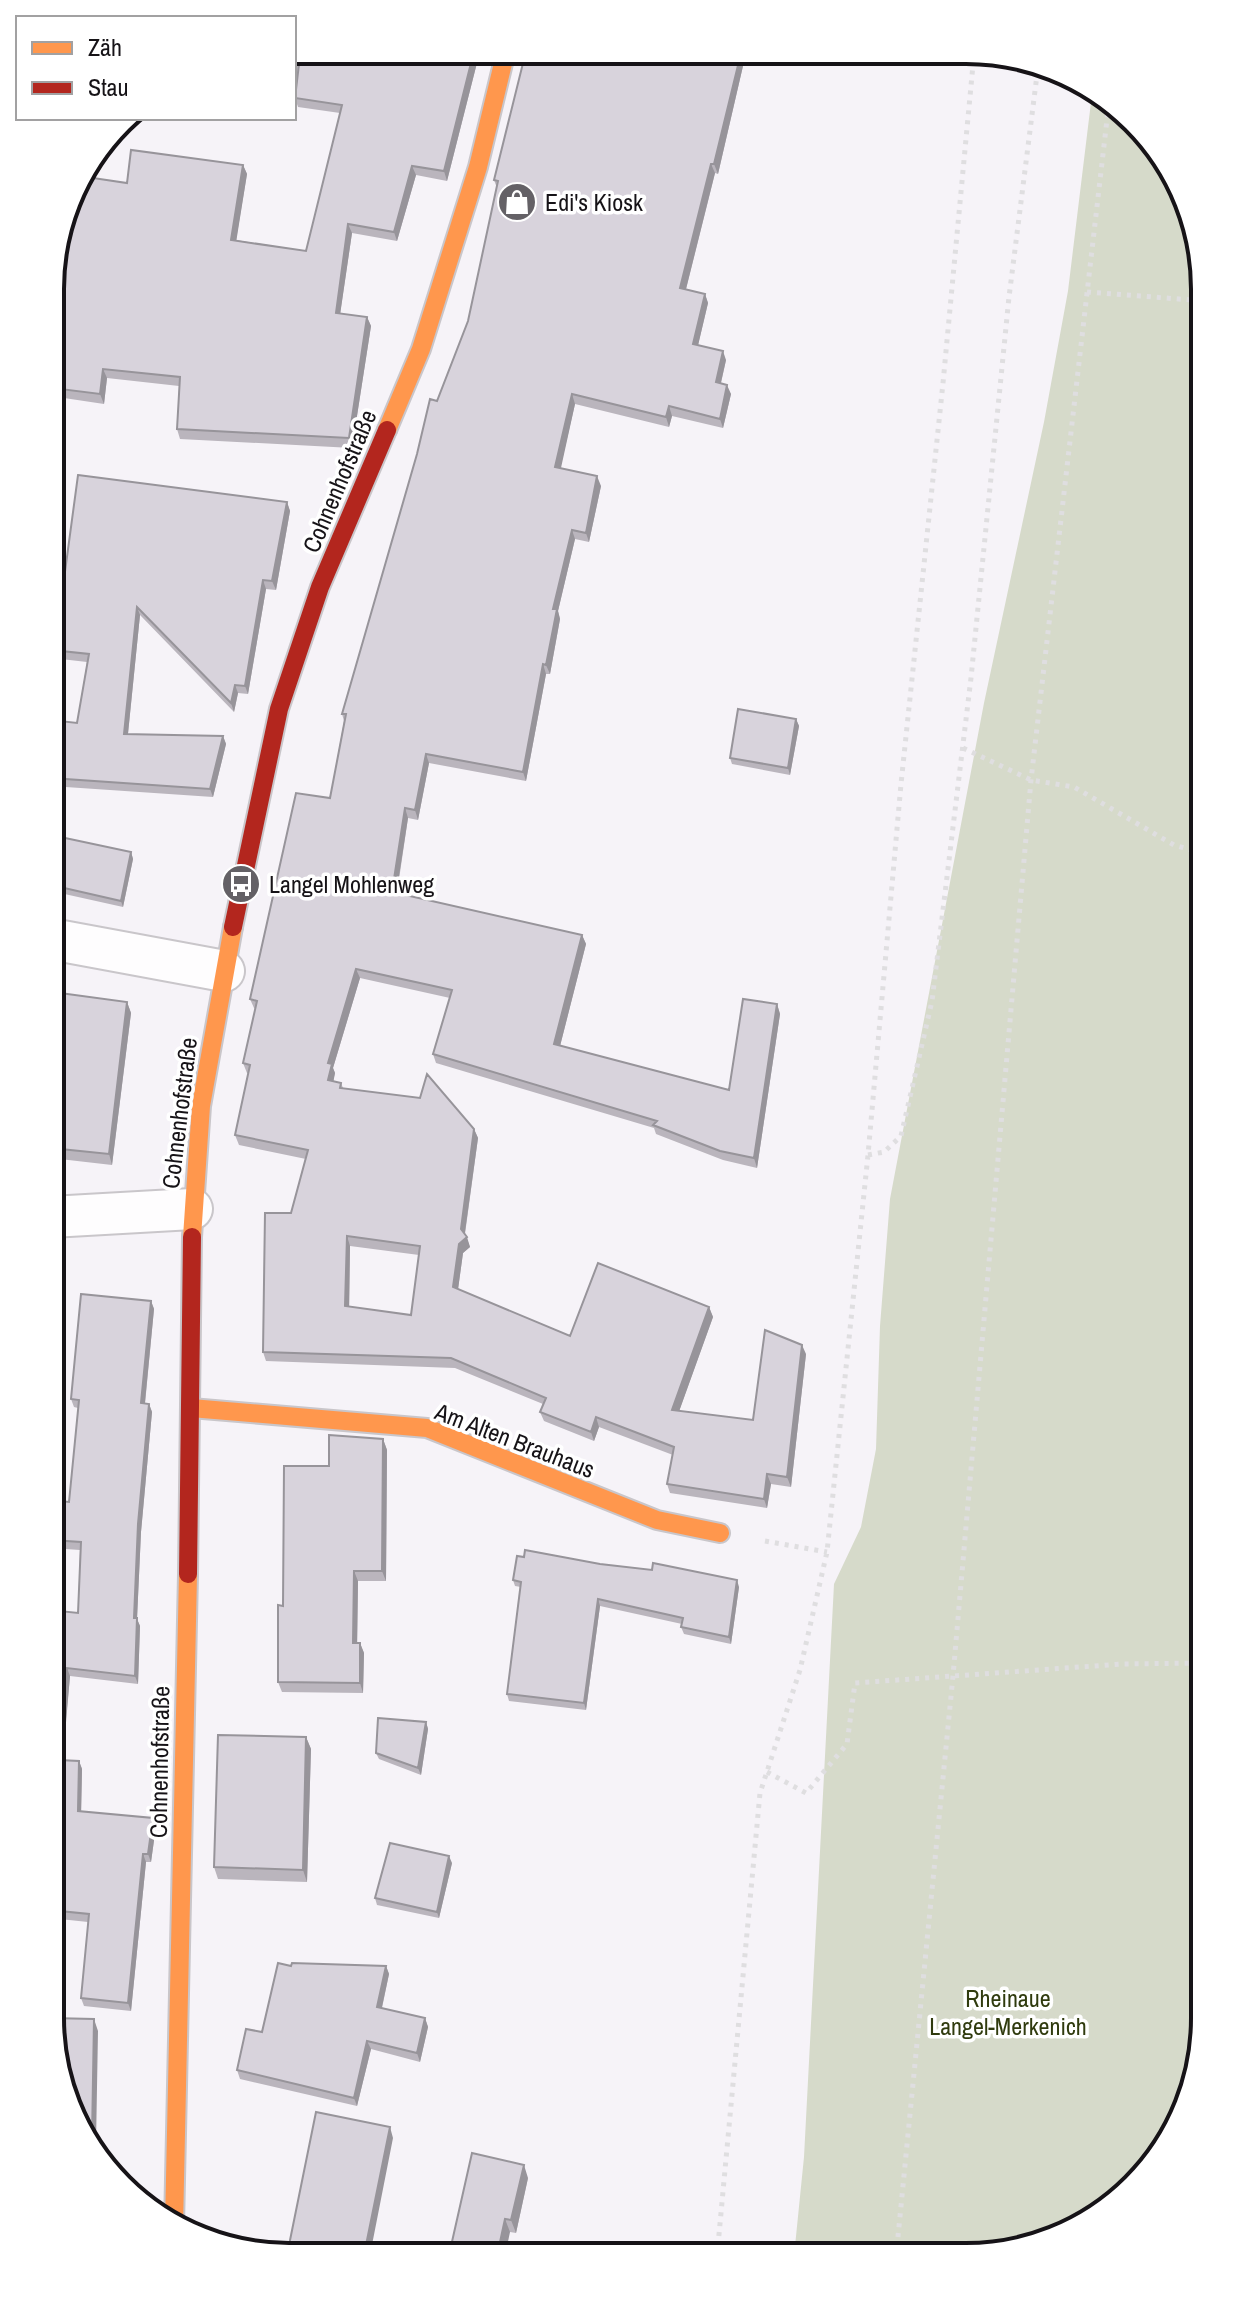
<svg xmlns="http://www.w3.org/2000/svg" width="1255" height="2307" font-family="'Archivo Narrow',sans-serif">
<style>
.green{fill:#d6daca}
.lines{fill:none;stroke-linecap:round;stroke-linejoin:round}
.street-casing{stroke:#c9c6ca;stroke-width:44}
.slow-casing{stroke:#c9c6ca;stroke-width:22}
.jam-casing{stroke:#c9c6ca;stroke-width:22}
.path{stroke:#dfdee0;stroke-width:5;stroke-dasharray:4 6;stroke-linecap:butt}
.street{stroke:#fefdfe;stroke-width:40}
.slow{stroke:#ff974d;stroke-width:18}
.jam{stroke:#b3261e;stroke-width:18}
.wall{fill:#bab5bd;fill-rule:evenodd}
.shaded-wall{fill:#97949a}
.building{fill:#d8d3dc;stroke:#97949a;stroke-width:2;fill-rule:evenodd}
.labels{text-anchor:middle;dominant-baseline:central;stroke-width:7;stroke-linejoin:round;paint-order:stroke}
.poi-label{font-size:24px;fill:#161317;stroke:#fff;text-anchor:start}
.street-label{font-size:24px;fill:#161317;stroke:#fff}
.park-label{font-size:24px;fill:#303b0e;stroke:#fff}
.rim{fill:none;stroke:#161317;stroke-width:4}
</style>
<rect width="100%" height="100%" fill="#f6f3f8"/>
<path class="green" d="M1092,94l31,15 69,103 13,77 -1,1745 -17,75 -31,54 -45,45 -68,36 -77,13 -172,-1 10,-99 30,-573 27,-57 15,-78 4,-123 10,-127 94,-496 60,-281 24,-131z"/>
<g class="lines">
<defs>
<path id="street" d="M51,939l173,32
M51,1217l141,-8"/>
<path id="slow" d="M387,430l34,-81 57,-182 28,-116
M192,1237l9,-131 32,-179
M191,1408l236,20 230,92 63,13
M174,2226l14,-652"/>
<path id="jam" d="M233,927l46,-218 41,-122 67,-157
M188,1574l4,-337"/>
</defs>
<use href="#street" class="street-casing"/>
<use href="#slow" class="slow-casing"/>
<use href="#jam" class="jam-casing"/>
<path class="path" d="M1087,292l118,9
M963,748l68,32 43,7 100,58 31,9
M868,1155l16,-3 17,-16 31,-135 39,-323 38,-381 29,-230
M765,1541l62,11
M767,1772l39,21 41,-49 8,-61 267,-19 83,-1
M717,2256l43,-463 40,-123 27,-118 41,-397 33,-371 42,-401 31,-329
M896,2257l57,-581 78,-896 78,-678"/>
<use href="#street" class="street"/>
<use href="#slow" class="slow"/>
<use href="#jam" class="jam"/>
</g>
<path class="wall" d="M294,50l186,1 -33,130 -31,-6 -19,66 -45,-8 -12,81 27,3 4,9 -19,122 -172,-9 -3,-10 2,-43 -72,-8 -3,26 -40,-6 -4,-9 2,-16 -10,-1v-58l75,-131 116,-18 4,9 -11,66 70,11 34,-138 -42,-6 -3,-9 3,-25 -4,-1z
M746,53l-28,121 -3,-1 -29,116 19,5 3,9 -10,42 28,15 -5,23 10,11 -8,34 -51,-12 -3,11 -94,-23 -15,65 41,17 -12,56 -14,-3 -17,72 2,8 -10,55h-4l-20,107 -97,-18 -11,57 -10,-2 -11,75 185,42 4,9 -26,102 169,44 48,-86 3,10 -23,154 -34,-8 -67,-26 -2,-6 -218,-65 -3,-9 17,-56 -90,-20 -27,90 2,5 -2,8 8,2 2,5 131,41 4,9 -13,96 5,13 -7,6 -5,36 112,47 139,-29 4,10 -34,94 74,9 53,-66 -15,133 -20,-3 -4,24 -97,-15 -3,-9 6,-29 -74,-28 -5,14 -50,-20 -4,-9 3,-8 -88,-36 -189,-7 -3,-9 28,-139 15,-54 -67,-14 -4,-10 13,-62h-1l-4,-10 12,-54 -1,-1 -4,-9 80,-201 14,-77 -2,-7 95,-313 31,-80 29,-133 -3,-8zM350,1246l69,9 -8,60 -62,-8z
M287,502l3,9 -14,79 -10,-1 -18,105 -10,-1 -4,19 -94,-97 -12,119 95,2 3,8 -13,53 -162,-11v-66l26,3 10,-61 -35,-4v-66l10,2z
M796,719l3,7 -9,49 -58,-11 -2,-6z
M51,835l80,17 2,7 -10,48 -72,-16z
M127,1002l4,11 -19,152 -61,-7v-100z
M151,1301l3,8 -9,95h4l3,8 -11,120 -4,87 3,7 -2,58 -68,-8 -8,85h17l3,8 -1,42 75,15 -5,36h-5l-15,149 -47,-5 -3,-8 7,-76 -38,-4v-308l28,3 2,-63 -29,-2v-48l18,2 9,-94 -4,-1 -3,-8z
M383,1439l4,11 -1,131h-28l-1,62h3l4,10 -1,40 -81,-1 -4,-10 5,-76 46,-140z
M600,1564l139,23 -8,57 -47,-10 -3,-7 1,-3 -82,-18 -14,104 -77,-9 -2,-7 14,-107 -6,-1 -2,-6z
M426,1722l2,7 -7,46 -42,-16 -3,-6z
M306,1737l5,12 -4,133 -89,-3 -4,-12z
M452,1863l-13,55 -62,-13 -2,-7z
M291,1966h95l3,8 -7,34 43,10 3,9 -8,35 -49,-13 -14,57 -117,-27 -3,-9 25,-38z
M528,2178l-12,55 -6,-1 -61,23z"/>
<path class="shaded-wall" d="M474,51h6l-33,130 -3,-10z
M741,53h5l-28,121 -4,-10z
M711,164l4,9 -31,124 -4,-9z
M243,165l4,9 -12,75 -4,-9z
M412,166l4,9 -19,66 -3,-9z
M348,224l4,9 -13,89 -3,-9z
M705,294l3,9 -12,51 -3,-10z
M367,317l4,9 -19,122 -3,-10z
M723,351l3,9 -7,31 -3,-9z
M103,369l4,9 -3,26 -4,-10z
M727,385l4,9 -8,34 -3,-9z
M572,394l3,10 -16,73 -4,-10z
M669,406l3,10 -3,11 -3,-10z
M597,476l4,10 -12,56 -3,-9z
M287,502l3,9 -14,79 -4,-9z
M572,530l3,9 -17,72 2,8 -10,55 -4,-9 7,-56z
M263,580l3,9 -18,105 -3,-8z
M137,607l3,8 -13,128 -3,-9z
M543,664l3,10 -20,107 -3,-9z
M235,685l3,8 -4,19 -3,-9z
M796,719l3,7 -9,49 -2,-7z
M223,736l3,8 -13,53 -3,-8z
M426,754l3,9 -11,57 -3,-10z
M405,808l3,10 -13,84 -3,-10z
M131,852l2,7 -10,48 -2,-6z
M582,935l4,9 -28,110 -4,-10z
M356,969l4,9 -27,90 2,5 -3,16 -4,-9v-17z
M127,1002l4,11 -19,152 -3,-11z
M777,1004l3,10 -23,154 -3,-10z
M474,1129l4,9 -14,101 -3,-10z
M347,1236l3,10 -1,70 -4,-10z
M467,1237l3,10 -7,6 -6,44 -4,-10 6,-43z
M151,1301l3,8 -10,103 -3,-9z
M709,1307l4,10 -37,103 -4,-10z
M802,1345l4,9 -15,133 -4,-10z
M149,1404l3,8 -11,120 -4,87 3,7 -2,58 -3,-8 -1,-58 4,-94z
M596,1417l3,10 -5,14 -3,-9z
M383,1439l4,11 -1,131 -4,-10z
M767,1474l4,10 -4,24 -3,-9z
M354,1571l4,10 -1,72 -4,-10z
M737,1580l2,7 -8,57 -2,-7z
M598,1599l2,7 -14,104 -2,-7z
M360,1643l4,10 -1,40 -3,-10z
M67,1668l3,8 -8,93 -3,-9z
M426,1722l2,7 -7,46 -3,-7z
M306,1737l5,12 -4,133 -4,-12z
M79,1761l3,8 -1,50 -3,-8z
M153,1818l3,8 -5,36 -3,-8z
M143,1854l3,8 -15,149 -3,-8z
M449,1856l3,7 -13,55 -2,-6z
M386,1966l3,8 -9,42 -3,-9z
M425,2018l3,9 -8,35 -3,-9z
M94,2019l4,12 -2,113 -4,-6z
M367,2041l4,8 -14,57 -3,-8z
M390,2127l3,11 -23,117h-6z
M524,2165l4,13 -12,55 -5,-13z
M505,2219l5,13 -5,24h-8z"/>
<path class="building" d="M294,50l180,1 -30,120 -32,-5 -18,66 -46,-8 -12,89 31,4 -18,121 -172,-9 3,-52 -77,-8 -3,25 -40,-5 3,-25 -11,-1v-49l10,-71 15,-63 3,-4 47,7 4,-33 112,15 -12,75 75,11 36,-146 -47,-7 4,-34 -5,-1z
M526,51l215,2 -27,111h-3l-31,124 25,6 -12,50 30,7 -7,31 11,3 -7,34 -51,-13 -3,11 -94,-23 -17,73 42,9 -11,57 -14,-3 -19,79h4l-11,56 -3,-1 -20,108 -97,-18 -11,56 -10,-2 -13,84 190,43 -28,109 175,46 14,-91 34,5 -23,154 -34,-7 -67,-26 4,-4 -224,-67 19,-64 -96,-21 -28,94 4,1 -4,16 13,3 -1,5 80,10 7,-24 47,55 -13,100 6,8 -8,7 -6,43 117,49 28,-73 111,44 -37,103 81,10 12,-90 37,15 -15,132 -20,-3 -3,25 -97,-15 7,-37 -78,-30 -5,15 -51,-20 6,-14 -95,-40 -188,-6 2,-139h26l17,-63 -73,-15 15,-70 -7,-2 14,-62 -7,-2 46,-206 34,5 16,-84h-4l75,-260 13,-55 7,2 31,-80 30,-140 -4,-1zM347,1236l73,10 -9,69 -66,-9z
M78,475l209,27 -15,79 -9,-1 -18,106 -10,-1 -4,18 -94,-96 -13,127 99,2 -13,53 -159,-11v-58l26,3 12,-69 -37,-4v-58l10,2z
M738,709l58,10 -8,49 -58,-10z
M51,835l80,17 -10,49 -70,-16z
M60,993l67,9 -18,152 -58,-6v-90z
M81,1294l70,7 -10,102 8,1 -11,120 -4,94h3l-2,58 -68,-8 -8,92 20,1 -1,50 75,7 -5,36h-5l-15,149 -47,-5 8,-84 -39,-4v-300l28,3 3,-71 -30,-2v-40l18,2 10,-102 -8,-1z
M329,1435l54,4 -1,132h-28l-1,72h7v40l-82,-1v-77l5,1 1,-140h45z
M525,1550l75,14 52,6 1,-7 84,17 -8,57 -48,-10 2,-9 -85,-19 -14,104 -77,-9 14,-112 -8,-2 4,-24 7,1z
M378,1718l48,4 -8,46 -42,-15z
M218,1735l88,2 -3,133 -89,-3z
M390,1843l59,13 -12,56 -62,-14z
M278,1963l13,3 1,-3 94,3 -9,41 48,11 -8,35 -50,-12 -13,57 -117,-28 9,-41 16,3z
M50,2018l44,1 -2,119 -29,-43z
M316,2112l74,15 -26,128h-77z
M472,2153l52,12 -13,55 -6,-1 -8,37 -48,-1z"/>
<defs>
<symbol id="shop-disc" viewBox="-11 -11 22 22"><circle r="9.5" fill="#646166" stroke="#fff"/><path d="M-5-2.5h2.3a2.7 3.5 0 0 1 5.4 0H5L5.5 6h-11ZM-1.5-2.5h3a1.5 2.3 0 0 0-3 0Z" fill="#fff"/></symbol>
<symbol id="bus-disc" viewBox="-11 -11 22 22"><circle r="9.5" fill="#646166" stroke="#fff"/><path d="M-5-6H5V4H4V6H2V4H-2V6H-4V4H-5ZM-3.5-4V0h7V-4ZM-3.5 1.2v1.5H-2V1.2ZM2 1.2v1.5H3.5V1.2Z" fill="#fff"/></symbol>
</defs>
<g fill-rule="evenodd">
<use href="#shop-disc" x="495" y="180" width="44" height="44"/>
<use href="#bus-disc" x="219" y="862" width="44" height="44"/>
</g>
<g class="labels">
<g class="poi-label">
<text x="545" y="202">Edi's Kiosk</text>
<text x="269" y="884">Langel Mohlenweg</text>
</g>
<g class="street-label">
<text transform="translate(339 481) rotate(-67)">Cohnenhofstraße</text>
<text transform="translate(179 1113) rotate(-83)">Cohnenhofstraße</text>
<text transform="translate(515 1440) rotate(21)">Am Alten Brauhaus</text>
<text transform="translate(159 1762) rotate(-89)">Cohnenhofstraße</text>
</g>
<g class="park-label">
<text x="1008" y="1998">Rheinaue<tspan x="1008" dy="28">Langel-Merkenich</tspan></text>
</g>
</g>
<path d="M0 0H1255V2307H0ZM289 64H966A225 225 0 0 1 1191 289V2018A225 225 0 0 1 966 2243H289A225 225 0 0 1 64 2018V289A225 225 0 0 1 289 64Z" fill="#fff" fill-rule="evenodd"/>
<path class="rim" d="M289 64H966A225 225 0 0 1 1191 289V2018A225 225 0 0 1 966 2243H289A225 225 0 0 1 64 2018V289A225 225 0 0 1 289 64Z"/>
<rect x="16" y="16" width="280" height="104" fill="#ffffff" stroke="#a2a1a2" stroke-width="2"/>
<rect x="32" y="42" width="40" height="12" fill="#ff974d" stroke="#a2a1a2" stroke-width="2"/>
<text x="88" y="56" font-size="24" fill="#161317">Zäh</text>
<rect x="32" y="82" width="40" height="12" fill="#b3261e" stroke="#a2a1a2" stroke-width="2"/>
<text x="88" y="96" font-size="24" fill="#161317">Stau</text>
</svg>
